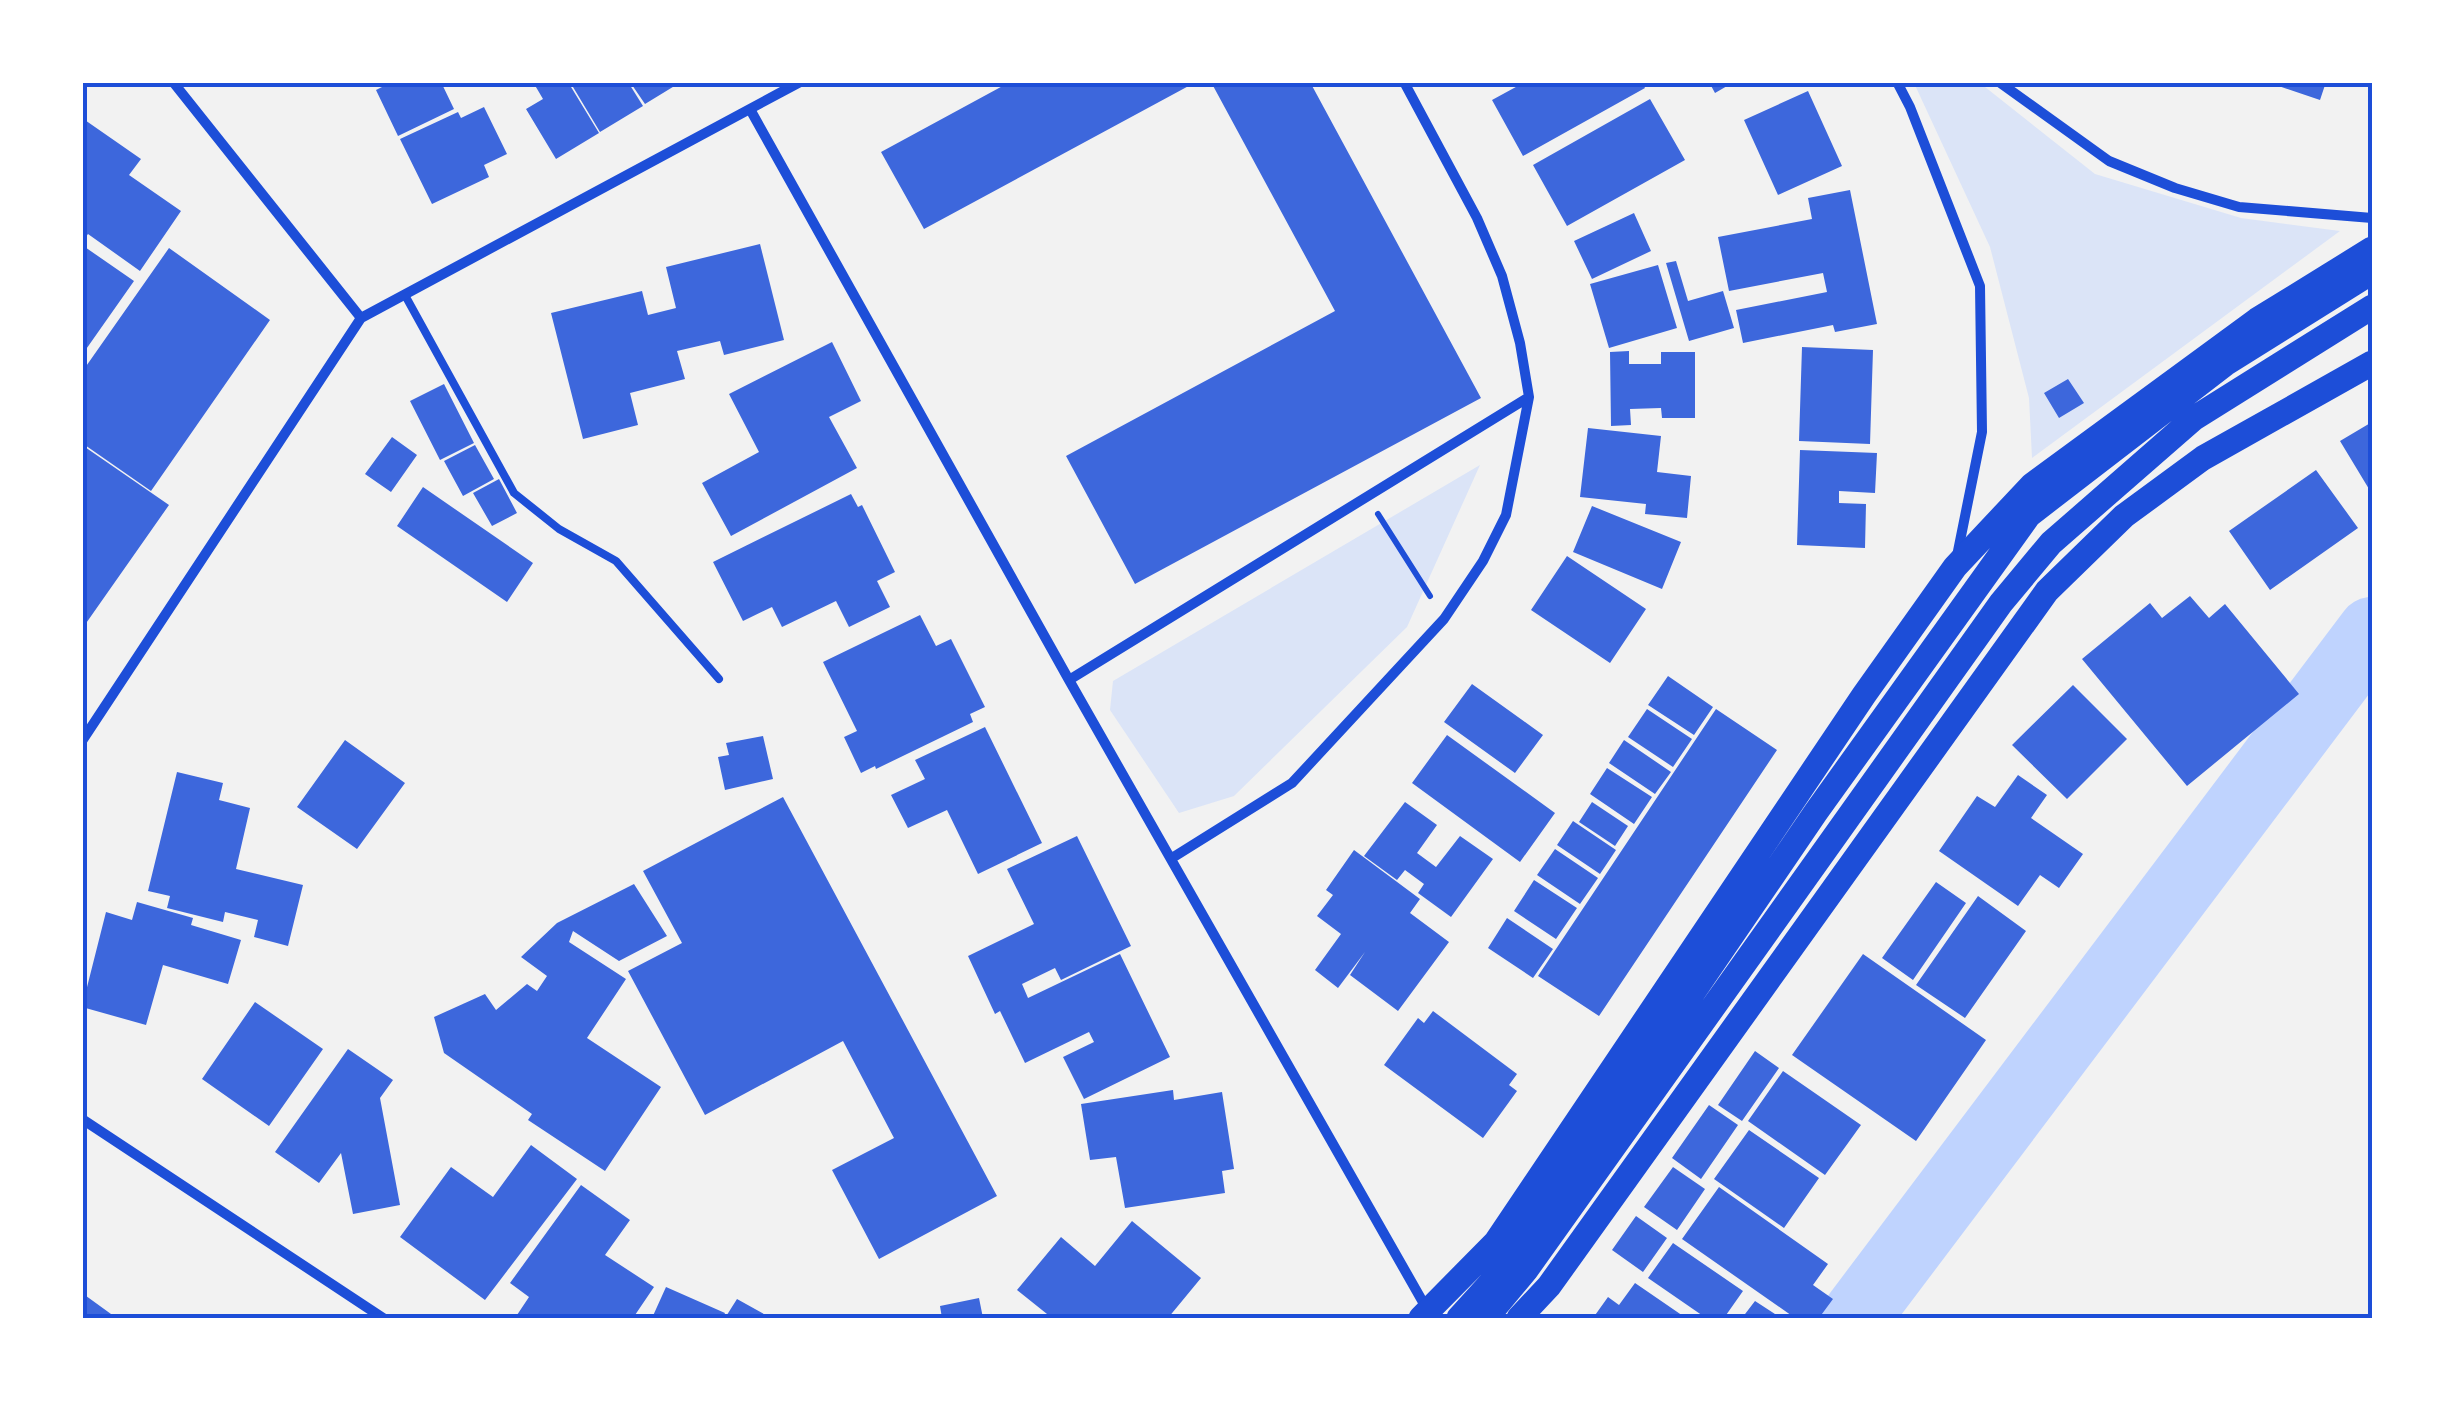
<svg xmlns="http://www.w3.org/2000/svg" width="2455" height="1401" font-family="'Noto Sans',sans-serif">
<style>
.green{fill:#dbe4f7}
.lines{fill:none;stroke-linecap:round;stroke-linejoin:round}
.river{stroke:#bfd3fe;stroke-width:70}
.building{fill:#3d67dc}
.path{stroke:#1d4ed8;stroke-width:6}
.service{stroke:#1d4ed8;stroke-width:8}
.minor{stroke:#1d4ed8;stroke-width:10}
.primary{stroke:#1d4ed8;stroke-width:25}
.neatline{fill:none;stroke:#1d4ed8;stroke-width:4}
</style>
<rect width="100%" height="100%" fill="#f2f2f2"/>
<path class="green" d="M1914,83h66l115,91 146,44 99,13 -308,227 -3,-60 -39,-151z
M1480,465l-73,162 -173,169 -55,17 -69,-103 3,-29z"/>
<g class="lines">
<path class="river" d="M1855,1318l517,-686"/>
</g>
<path class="building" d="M392,82h49l13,27 -56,27 -22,-46z
M533,82h35l31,51 -43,26 -30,-50 17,-10z
M570,82h58l15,24 -43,26z
M630,82h51l-36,22z
M1010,82h186l-272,147 -43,-77z
M1211,82h99l171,316 -346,186 -69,-128 269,-145z
M1525,82h117l3,6 -122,68 -31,-56z
M1709,82h25l-19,11z
M2267,82h59l-6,18z
M1808,91l34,75 -64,29 -34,-75z
M1650,99l35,61 -118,66 -34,-61z
M484,107l23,47 -23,11 5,12 -57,27 -32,-65 58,-27 3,6z
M82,118l59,41 -12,16 52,36 -41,60 -52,-37 -6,8z
M1850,190l27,134 -42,8 -2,-7 -90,18 -7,-33 91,-18 -4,-19 -94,18 -11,-54 94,-18 -4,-21z
M1634,213l17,38 -59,28 -18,-38z
M760,244l24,96 -60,15 -4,-14 -43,10 8,28 -55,14 8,32 -55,14 -32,-126 91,-22 6,24 28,-7 -10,-41z
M82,245l52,36 -52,74z
M169,248l101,72 -119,171 -69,-48v-71z
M1676,261l12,40 35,-10 11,37 -45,13 -23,-78z
M1658,265l19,63 -68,20 -19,-64z
M832,342l29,59 -32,16 28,51 -126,68 -29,-53 57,-31 -30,-58z
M1802,347l71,3 -3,94 -71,-3z
M1629,351v13h32v-12h34v66h-33l-1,-10 -31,1 1,16 -20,1 -1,-74z
M2068,379l16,24 -25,15 -15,-25z
M444,384l30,59 -34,17 -30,-59z
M2372,422v72l-32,-53z
M1588,428l73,8 -4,36 34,4 -4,42 -42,-4 1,-10 -66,-7z
M392,437l25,18 -26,37 -26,-18z
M82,445l87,60 -87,124z
M475,445l19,34 -31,17 -19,-35z
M1800,450l77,3 -2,40 -36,-2v12l27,1 -1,44 -68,-3z
M2316,470l42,58 -88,62 -41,-59z
M499,479l18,34 -25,13 -19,-33z
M423,487l110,76 -26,39 -110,-76z
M851,494l7,13 4,-2 33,67 -18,9 13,26 -41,20 -13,-26 -54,26 -10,-20 -29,14 -30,-59z
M1592,506l89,36 -19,47 -89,-37z
M1567,556l79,53 -36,54 -79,-53z
M2190,596l19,22 16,-14 74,90 -112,92 -105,-127 68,-56 12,15z
M920,615l16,31 15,-7 34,68 -15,7 3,8 -97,47 -1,-3 -14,7 -17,-36 13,-6 -34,-69z
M1668,676l45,31 -19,28 -46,-30z
M1472,684l71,51 -28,38 -71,-51z
M2073,685l54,54 -60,60 -55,-54z
M1647,709l45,30 -19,28 -45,-30z
M1716,709l61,41 -178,266 -61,-40z
M985,727l57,116 -64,31 -31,-64 -39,18 -17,-33 34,-16 -10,-19z
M1447,735l108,78 -35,49 -108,-79z
M763,736l10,43 -48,11 -7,-33 11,-2 -3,-12z
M345,740l60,43 -48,66 -60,-42z
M1624,740l47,32 -16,22 -46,-31z
M1607,768l45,29 -18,27 -44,-30z
M177,772l46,11 -4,17 31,8 -14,61 67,16 -15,61 -34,-9 4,-17 -33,-8 -2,10 -56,-14 3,-12 -22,-5z
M2018,775l29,20 -16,23 52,36 -24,34 -19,-13 -22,31 -79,-55 38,-55 18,11z
M783,797l214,399 -118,63 -47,-89 62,-32 -51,-97 -138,74 -77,-144 54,-28 -39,-72z
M1405,802l32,23 -20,28 19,14 24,-31 33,23 -42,58 -33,-24 6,-9 -19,-14 -8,10 -33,-24z
M1592,802l36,24 -13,20 -36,-24z
M1573,821l43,29 -16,24 -43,-29z
M1077,836l54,110 -70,34 -6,-12 -33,16 6,14 92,-44 50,103 -86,42 -21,-42 31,-15 -5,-10 -64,31 -25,-52 -5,3 -27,-58 66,-32 -27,-55z
M1555,849l43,29 -18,26 -43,-29z
M1354,850l66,49 -10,14 39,29 -51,69 -48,-36 15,-23 -27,36 -23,-18 26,-36 -24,-18 16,-21 -7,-5z
M1534,880l43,28 -21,31 -42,-28z
M1936,882l30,21 -53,77 -31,-22z
M634,884l33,52 -48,25 -46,-30 -4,11 57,37 -39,59 74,49 -56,84 -77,-51 4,-6 -88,-61 -10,-36 51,-23 11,16 31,-26 10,7 10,-15 -26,-19 36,-34z
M1978,896l48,35 -61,87 -49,-33z
M137,902l56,16 -2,7 50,15 -13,44 -65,-19 -17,60 -64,-18 24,-95 26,8z
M1507,918l46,31 -20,29 -45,-30z
M1863,954l123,86 -70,101 -124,-86z
M255,1002l68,47 -54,77 -67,-47z
M1433,1011l84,63 -8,11 8,6 -34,47 -99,-73 34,-47 6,5z
M348,1049l45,31 -13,18 20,107 -47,9 -12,-61 -22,30 -44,-31z
M1755,1051l24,17 -37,53 -24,-16z
M1783,1071l78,54 -36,50 -77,-54z
M1173,1090l1,10 48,-8 12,77 -12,2 3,22 -100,15 -9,-51 -26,3 -9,-56z
M1709,1105l29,20 -37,54 -29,-21z
M1749,1130l70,48 -35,50 -70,-49z
M531,1145l46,34 -92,121 -85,-63 51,-70 42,30z
M1673,1167l32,22 -28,41 -33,-23z
M581,1185l49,35 -25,35 49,32 -21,31h-118l14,-21 -19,-14z
M1719,1187l109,77 -15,21 20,14 -14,19h-24l-113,-79z
M1636,1216l31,22 -24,34 -31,-22z
M1132,1221l69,57 -33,40h-116l-35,-28 44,-53 34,29z
M1673,1243l70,48 -19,27h-18l-58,-40z
M1635,1283l51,35h-93l15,-21 11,8z
M666,1287l59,26 -2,5h-71z
M82,1293l29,21 -4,4h-25z
M979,1298l4,20h-41l-2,-12z
M737,1299l34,19h-46z
M1755,1301l26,17h-39z"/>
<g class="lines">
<path class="path" d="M1378,514l52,82"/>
<path class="service" d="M406,297l108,196 45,36 57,32 103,118"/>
<path class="minor" d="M173,82l188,236
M1897,82l13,25 70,179 2,146 -25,124
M1999,82l110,79 66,27 64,19 133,11
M751,111l318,569 359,631
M1069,680l460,-283
M82,741l279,-423 439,-236
M1172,858l120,-75 152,-164 39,-58 23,-46 23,-118 -9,-54 -18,-67 -25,-58 -73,-136
M82,1119l301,199"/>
<path class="primary" d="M1421,1318l75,-76 368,-547 91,-128 77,-82 225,-165 115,-71
M1459,1318l48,-53 309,-453 213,-297 196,-151 147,-92
M1486,1318l40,-48 475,-667 50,-60 142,-124 179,-112
M1519,1318l30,-32 498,-695 77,-75 79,-58 169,-95"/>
</g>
<rect width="2455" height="1401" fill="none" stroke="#ffffff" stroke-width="170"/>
<rect x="85" y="85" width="2285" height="1231" class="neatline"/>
</svg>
